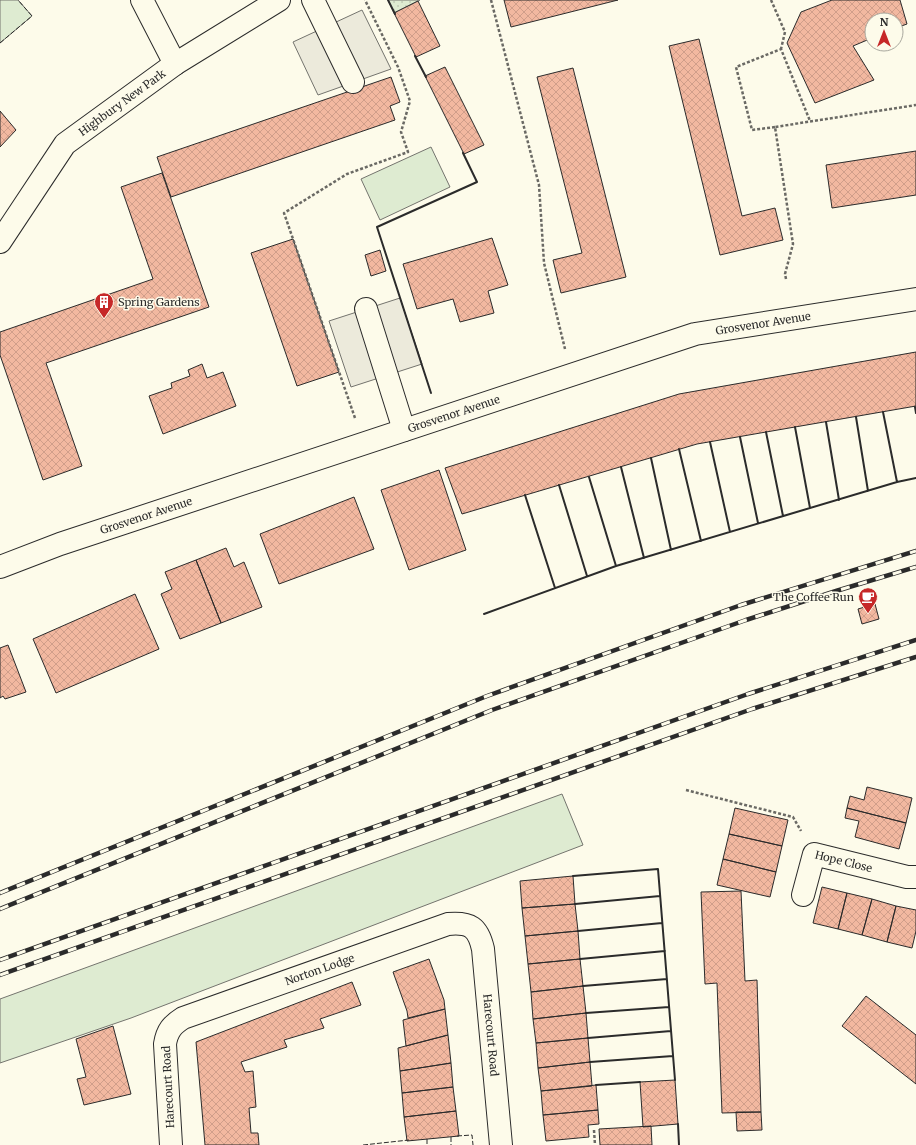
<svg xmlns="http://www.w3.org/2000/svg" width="916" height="1145" font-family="Merriweather,serif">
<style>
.grass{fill:#deebd1;stroke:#74746e}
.garden{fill:url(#garden-dots);stroke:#74746e}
.parking{fill:#eceadb;stroke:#74746e}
.building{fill:url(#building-cross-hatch);stroke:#2b2b2b}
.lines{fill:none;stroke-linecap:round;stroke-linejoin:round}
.minor-casing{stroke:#2b2b2b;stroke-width:24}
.path{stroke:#6a6964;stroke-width:2.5;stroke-dasharray:3 2;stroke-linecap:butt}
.minor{stroke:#fdfbea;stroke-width:22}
.rail-casing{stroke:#2b2b2b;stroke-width:4.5}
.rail{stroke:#fdfbea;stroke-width:3;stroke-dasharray:9;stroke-linecap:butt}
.fence{stroke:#2b2b2b;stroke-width:1;stroke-dasharray:5 2;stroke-linecap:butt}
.wall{stroke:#2b2b2b;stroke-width:2}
.labels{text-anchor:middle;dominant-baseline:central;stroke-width:3;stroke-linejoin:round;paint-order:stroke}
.street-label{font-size:11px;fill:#2b2b2b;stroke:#fdfbea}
.poi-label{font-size:11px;fill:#2b2b2b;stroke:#fdfbea;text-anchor:start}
</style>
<defs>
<pattern id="garden-dots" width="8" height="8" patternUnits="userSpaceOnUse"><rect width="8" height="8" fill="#deebd1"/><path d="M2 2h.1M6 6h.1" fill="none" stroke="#bfcab4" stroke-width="1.8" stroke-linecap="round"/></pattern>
<pattern id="building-cross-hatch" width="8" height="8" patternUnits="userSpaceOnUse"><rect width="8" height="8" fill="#f2b8a0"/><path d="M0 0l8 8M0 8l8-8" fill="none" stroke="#d09e8a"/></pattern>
</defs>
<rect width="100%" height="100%" fill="#fdfbea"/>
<path class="grass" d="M0,0h18l14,16 -32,27z
M431,147l19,40 -70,33 -19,-41z
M562,794l21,51 -452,173 -131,45v-64z"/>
<path class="garden" d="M388,0h32l-26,13z"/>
<path class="parking" d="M362,10l29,59 -73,26 -25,-53z
M400,298l22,66 -71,23 -22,-66z"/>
<path class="building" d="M504,0h114l-107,27z
M832,0h68l7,24 -11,4v-8h-24v18l-19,8 21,34 -59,23 -28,-60 14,-31z
M418,1l22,45 -24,11 -22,-44z
M699,39l43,177 33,-8 8,32 -63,15 -51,-209z
M445,67l39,78 -20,9 -39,-78z
M573,68l53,209 -65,16 -8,-33 29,-7 -45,-176z
M391,77l9,25 -10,4 5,14 -224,77 -14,-40z
M0,111l16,19 -16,17z
M916,151v44l-84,13 -6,-43z
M162,173l47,134 -163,56 36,103 -39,14 -43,-125v-23l153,-53 -32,-92z
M492,238l16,47 -20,6 6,22 -34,9 -7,-23 -36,10 -14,-45z
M293,239l46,133 -42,14 -46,-133z
M380,250l6,21 -15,5 -6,-21z
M916,352v54l-219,38 -235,70 -17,-46 234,-74z
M202,364l5,14 16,-6 13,34 -73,28 -14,-38 23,-8 -1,-5 19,-7 -2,-6z
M439,470l27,80 -57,20 -28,-80z
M354,497l20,52 -95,35 -19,-50z
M226,548l8,19 10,-5 18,45 -41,16 -25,-63z
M196,560l25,63 -41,16 -19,-45 11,-5 -7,-17z
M135,594l24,55 -103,44 -23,-54z
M875,604l4,15 -17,5 -4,-15z
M8,645l18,47 -21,7 -2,-3 -3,2v-50z
M867,787l45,11 -6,25 -59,-15 3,-12 14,4z
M735,808l53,12 -6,26 -53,-12z
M847,808l59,15 -7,26 -44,-12 4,-16 -14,-3z
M729,834l53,12 -6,26 -53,-13z
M723,859l53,13 -6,25 -53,-12z
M573,876l2,28 -53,4 -2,-27z
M822,887l25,6 -9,36 -25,-6z
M741,891l4,90 12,-1 4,132 -39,1 -5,-130 -12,1 -4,-92z
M847,893l25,6 -10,36 -24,-6z
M872,899l24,7 -9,36 -25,-7z
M575,904l3,27 -53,5 -3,-28z
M896,906l20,4v21l-4,17 -25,-6z
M578,931l2,28 -52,5 -3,-28z
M429,959l15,41 1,9 -37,9 -1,-7 -14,-39z
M580,959l3,27 -52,6 -3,-28z
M352,982l9,23 -41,14 4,9 -40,12 3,7 -46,15 4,10 8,-1 3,36 -7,1 2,25h7l1,12h-54l-9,-103z
M583,986l3,27 -53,6 -2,-27z
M866,996l50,39v49l-74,-58z
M445,1009l3,26 -42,11 -3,-26z
M586,1013l2,25 -52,5 -3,-24z
M113,1026l18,68 -47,11 -7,-26 9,-2 -10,-38z
M448,1035l3,28 -51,8 -2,-23z
M588,1038l2,24 -52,6 -2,-25z
M590,1062l2,24 -51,5 -3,-23z
M451,1063l2,24 -51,6 -2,-22z
M675,1080l3,44 -35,3 -3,-45z
M596,1085l2,25 -55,5 -2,-24z
M453,1087l3,24 -52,6 -2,-24z
M598,1110l1,14 -11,1 1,12 -43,4 -3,-26z
M456,1111l3,25 -52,5 -3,-24z
M736,1112h25l1,18 -25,1z
M651,1126l1,19h-52l-1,-16z"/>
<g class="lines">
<defs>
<g id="minor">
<path d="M142,0l33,64"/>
<path d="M313,0l40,82"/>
<path id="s1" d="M0,242l65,-98 110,-80 104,-64"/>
<path d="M366,309l38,121"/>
<path id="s2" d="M0,567l60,-23 635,-210 221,-35"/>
<path id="s3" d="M803,895l11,-41 93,23h9"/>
<path id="s4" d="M171,1145l-6,-101c2,-13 7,-19 18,-26l265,-94c22,-2 30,3 35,25l18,196"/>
</g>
</defs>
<use href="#minor" class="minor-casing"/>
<path class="path" d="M491,0l48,185 5,78 21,86
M771,0l14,32 -4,17
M775,127l-23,3 -16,-63 45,-18 29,72
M786,279l-1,-5 8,-30 -18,-117 141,-22
M355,418l-71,-205 63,-39 61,-22 -7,-20 9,-31 -12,-34 -33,-67
M686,790l107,27 8,14
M594,1130l1,15"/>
<use href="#minor" class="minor"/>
<defs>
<path id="rail" d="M0,893l487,-197 254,-91 175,-54
M0,909l492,-199 254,-90 90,-29 80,-24
M0,960l748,-266 168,-54
M0,975l752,-266 164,-52"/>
</defs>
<use href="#rail" class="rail-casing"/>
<use href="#rail" class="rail"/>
<path class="fence" d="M0,43l32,-27 -14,-16
M457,1136l15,-1 1,10
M451,1137v8
M427,1139v6
M363,1145l46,-5"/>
<path class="wall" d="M388,0l7,14
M415,56l11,21
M431,393l-54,-166 100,-45 -14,-29
M915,407l1,6
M883,412l14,70
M856,417l12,74
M826,422l13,78
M795,427l15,81
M766,432l17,84
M740,437l18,86
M710,442l20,90
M679,449l22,92
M651,458l20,92
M621,467l23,91
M589,477l27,89
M559,485l28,91
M525,495l30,93
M484,614l132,-48 281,-84 19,-4
M573,876l85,-7 17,211
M575,904l85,-8
M578,931l84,-8
M580,959l85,-8
M583,986l84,-7
M586,1013l83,-6
M588,1038l83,-7
M590,1062l83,-6
M596,1085l44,-3
M678,1124l1,21"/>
</g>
<defs>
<symbol id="building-pin" viewBox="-11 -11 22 30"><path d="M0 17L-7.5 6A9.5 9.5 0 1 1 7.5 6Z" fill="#c62828" stroke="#fdfbea"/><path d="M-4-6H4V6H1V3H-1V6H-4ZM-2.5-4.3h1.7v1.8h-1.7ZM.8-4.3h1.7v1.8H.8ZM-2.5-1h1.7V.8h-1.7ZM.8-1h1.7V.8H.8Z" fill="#fff"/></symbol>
<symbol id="cafe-pin" viewBox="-11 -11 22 30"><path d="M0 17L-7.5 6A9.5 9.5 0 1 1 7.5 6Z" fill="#c62828" stroke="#fdfbea"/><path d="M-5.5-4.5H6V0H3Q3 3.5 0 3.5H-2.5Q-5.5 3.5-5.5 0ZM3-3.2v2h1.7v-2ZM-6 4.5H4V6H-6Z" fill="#fff"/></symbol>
</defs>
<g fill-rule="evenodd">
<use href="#building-pin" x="93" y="291" width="22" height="30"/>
<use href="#cafe-pin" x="857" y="586" width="22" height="30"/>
</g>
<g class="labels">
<g class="street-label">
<text stroke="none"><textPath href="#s1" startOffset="188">Highbury New Park</textPath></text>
<text stroke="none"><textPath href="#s2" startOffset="802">Grosvenor Avenue</textPath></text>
<text stroke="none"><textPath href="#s2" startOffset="479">Grosvenor Avenue</textPath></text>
<text stroke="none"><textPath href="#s2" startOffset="155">Grosvenor Avenue</textPath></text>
<text stroke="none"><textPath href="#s3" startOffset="73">Hope Close</textPath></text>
<text stroke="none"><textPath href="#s4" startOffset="279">Norton Lodge</textPath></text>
<text stroke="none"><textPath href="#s4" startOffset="551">Harecourt Road</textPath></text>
<text transform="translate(168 1087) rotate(-93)">Harecourt Road</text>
</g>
<g class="poi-label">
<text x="118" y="302">Spring Gardens</text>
<text x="854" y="597" text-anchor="end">The Coffee Run</text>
</g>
</g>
<g transform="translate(884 32)"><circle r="19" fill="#fdfbea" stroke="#a9a89e"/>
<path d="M0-3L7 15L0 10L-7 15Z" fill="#c62828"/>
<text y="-6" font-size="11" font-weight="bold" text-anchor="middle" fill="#2b2b2b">N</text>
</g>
</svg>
